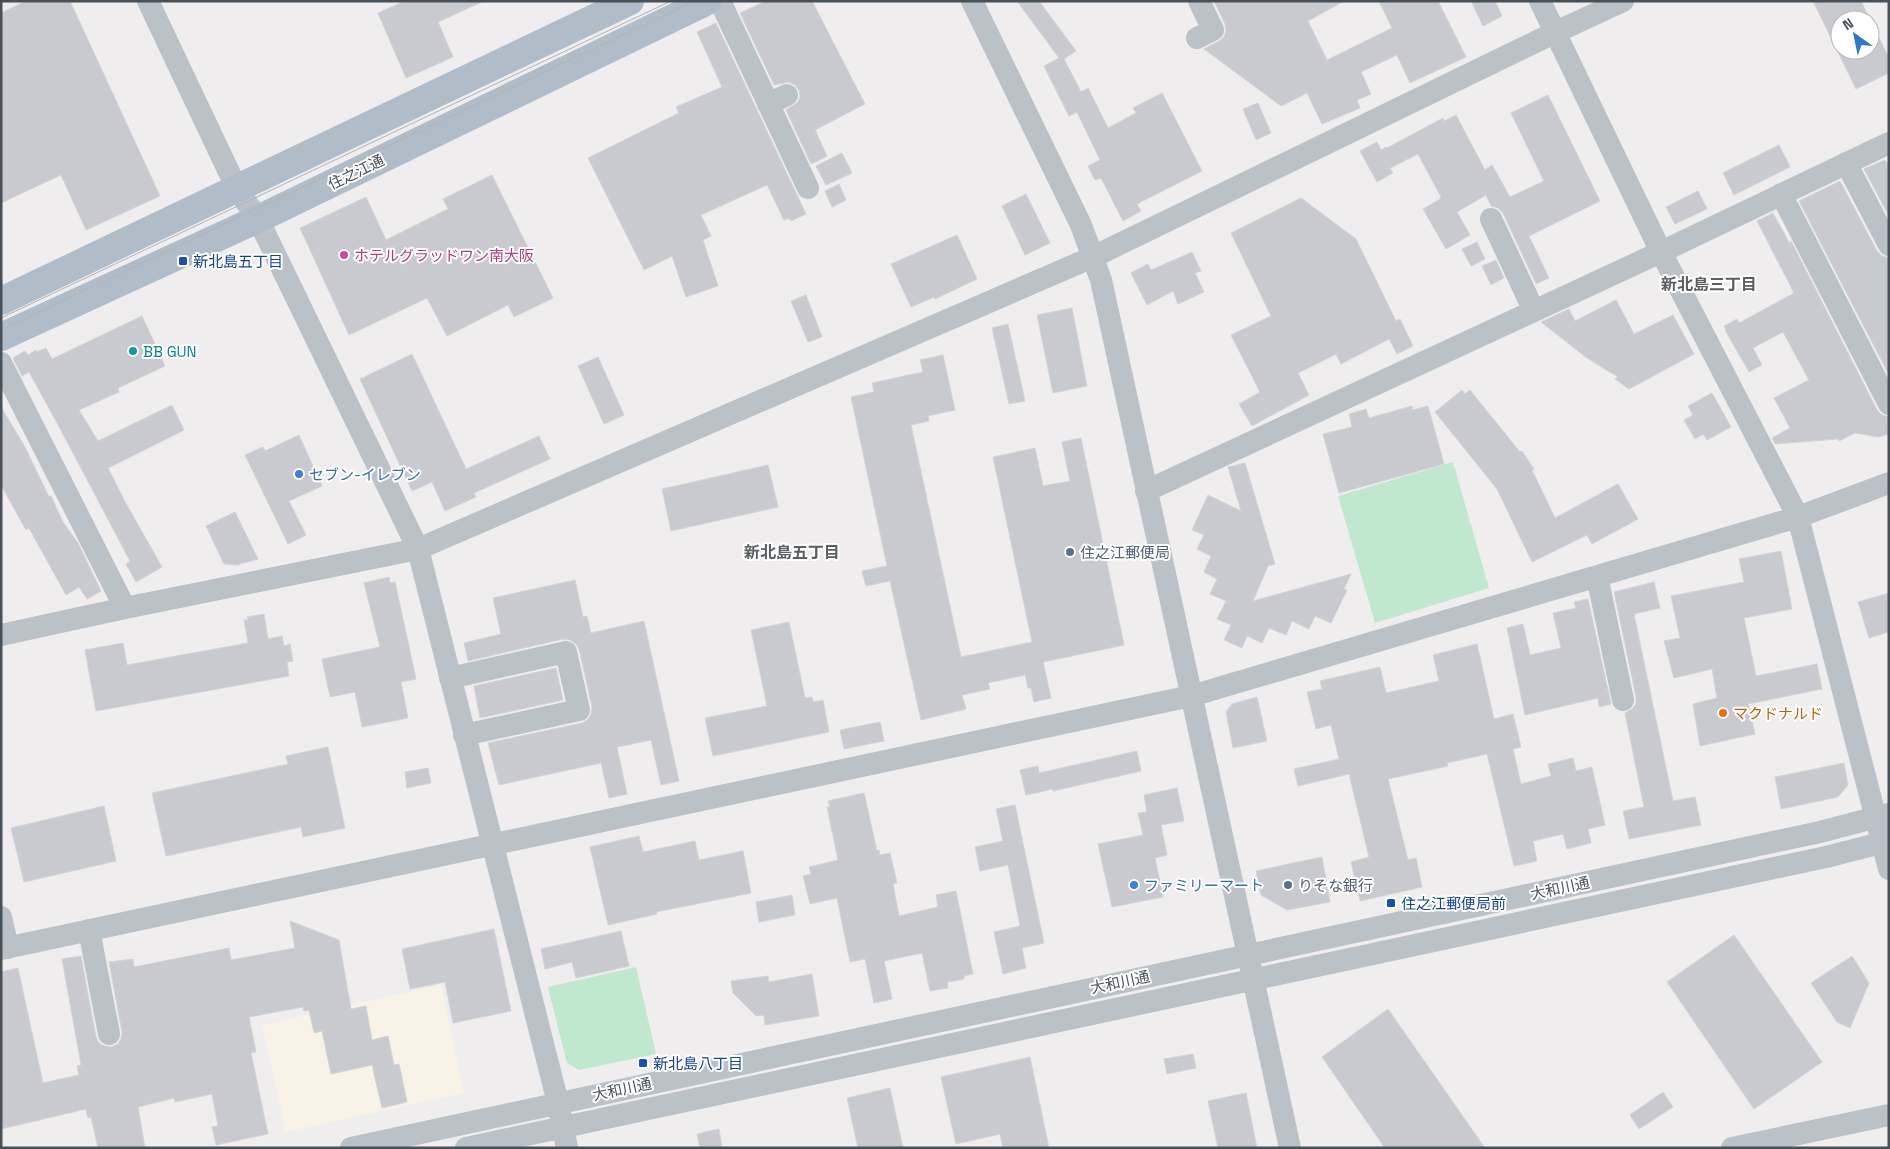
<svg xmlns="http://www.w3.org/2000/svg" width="1890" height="1149" font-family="'Space Grotesk','Noto Sans JP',sans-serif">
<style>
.commercial{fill:#f9f3e7}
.green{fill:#c0e8ce}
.building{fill:#c8cacf;stroke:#d2d4d8}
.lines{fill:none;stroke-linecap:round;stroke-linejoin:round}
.minor{stroke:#bac2c8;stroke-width:22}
.major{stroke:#b0bdc9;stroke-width:28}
.tram{stroke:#b0b3b6;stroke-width:1}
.hotel-dot{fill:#d1479c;stroke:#fff;stroke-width:2}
.transit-dot{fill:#1a4fb4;stroke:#fff;stroke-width:2}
.culture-dot{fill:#0f9aa8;stroke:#fff;stroke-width:2}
.shop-dot{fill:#3f7fe0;stroke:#fff;stroke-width:2}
.service-dot{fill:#5c6f8a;stroke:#fff;stroke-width:2}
.food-dot{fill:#e8710a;stroke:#fff;stroke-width:2}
.labels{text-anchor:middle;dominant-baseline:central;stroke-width:4;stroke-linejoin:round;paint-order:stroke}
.street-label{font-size:15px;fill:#485158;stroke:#fff}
.hotel-label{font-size:15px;fill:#b23c85;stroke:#fff;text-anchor:start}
.transit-label{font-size:15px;fill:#164399;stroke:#fff;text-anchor:start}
.culture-label{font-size:15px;fill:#0d838f;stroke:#fff;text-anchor:start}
.shop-label{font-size:15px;fill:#366cbe;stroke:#fff;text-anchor:start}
.service-label{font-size:15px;fill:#4e5e75;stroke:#fff;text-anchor:start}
.food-label{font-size:15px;fill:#c56008;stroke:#fff;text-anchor:start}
.neighbourhood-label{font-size:16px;font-weight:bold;fill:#5a5e61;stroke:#fff}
</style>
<rect width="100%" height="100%" fill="#efeded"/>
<path class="commercial" d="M441,985l23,108 -178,39 -24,-107z"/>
<path class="green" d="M1453,462l36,126 -114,35 -37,-127z
M636,967l20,87 -77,16 -12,-7 -19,-76z"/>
<path class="building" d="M26,1h44l90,195 -74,34 -25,-55 -60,28v-190z
M405,1h79l-46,21 15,35 -47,21 -28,-65z
M766,1h46l53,103 -50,26 12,26 -16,8 -25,-54 12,-8 2,-6 -1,-6 -4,-5 -6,-3 -15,3 -34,-72z
M1017,1h22l37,50 -12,8 17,33 7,-4 20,40 28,-15 -3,-5 29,-15 40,78 -65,33 4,7 -18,10 -22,-43 -6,2 -7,-14 12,-6 -23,-48 -8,4 -25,-50 15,-8z
M1214,1h130l-36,20 19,39 65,-32 -13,-27h59l28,56 -56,26 -13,-28 -36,17 10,22 -14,6 3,8 -38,16 -15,-31 -26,13 -77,-57 15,-8 5,-4 2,-6 -1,-7z
M1471,1h24l7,15 -19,10z
M1813,1h48l9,19h-30v30h30v-30l19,38v15l-33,16z
M716,23l90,191 -15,7 -2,-3 -5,2 -17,-35 -66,30 10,21 -8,4 15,46 -32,11 -14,-41 -28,14 -56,-112 91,-45 -3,-6 46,-20 -25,-55z
M1548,95l52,106 -71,35 20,42 -13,6 -33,-71 -5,-5 -7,-2 -5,-11 -29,17 13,23 -24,14 -23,-40 17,-10 1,-2 -23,-43 -28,14 3,5 -16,9 -17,-31 17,-9 4,8 5,-3 1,1 56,-30 1,3 12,-6 29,55 7,-5 18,32 34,-16 -33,-68z
M1258,103l13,30 -15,7 -13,-31z
M1779,145l11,22 -56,28 -11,-22z
M842,153l10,20 -26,12 -10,-19z
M1885,160l4,7v49l-25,-47z
M492,175l61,123 -39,19 -6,-12 -61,31 -20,-38 -78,37 -49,-107 66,-31 20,43 62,-31 -5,-10z
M1840,181l37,70 5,5 7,2v117l-90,-174z
M839,184l7,16 -14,7 -7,-16z
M1698,191l9,18 -32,15 -9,-17z
M1026,194l24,49 -25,12 -23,-49z
M1301,198l55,41 40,82 4,-2 13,27 -16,8 -8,-15 -48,25 -5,-10 -38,19 11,22 -57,31 -13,-22 21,-12 -29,-57 40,-19 -40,-83z
M1773,213l17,31 1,-3 86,169 5,5 7,2v17l-11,3 -23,-4 -16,8 -1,-2 -63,5 -3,-6 18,-10 -16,-30 35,-18 -26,-48 -30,16 9,17 -13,7 -24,-42 1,-1 -2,-3 13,-7 2,4 55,-30 -37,-72z
M957,235l20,44 -42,20 -1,-2 -23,10 -20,-43z
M1477,242l8,17 -14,7 -9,-17z
M1192,252l9,19 -6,2 9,19 -26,12 -5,-13 -26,14 -16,-32 17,-9 3,6z
M1496,260l8,18 -13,7 -9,-19z
M806,295l16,42 -14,5 -17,-41z
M1616,300l18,34 39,-19 21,39 -65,35 -14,-10 3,-2 -31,-19 -46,-36 28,-13 6,12z
M1072,308l15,78 -34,7 -16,-78z
M142,316l23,50 -47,22 1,4 -40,18 19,31 74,-36 12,25 -76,38 16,32 38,67 -26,15 -10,-18 4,-3 -74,-140 -27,-49 -7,4 -9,-18 12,-7 3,4 8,-5 1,2 9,-4 6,11z
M1008,324l17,77 -16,3 -17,-76z
M412,354l54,115 73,-33 11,23 -76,34 2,4 -31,14 -13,-29 -20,9 -52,-112z
M943,355l12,55 -27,6 1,5 -18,4 50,232 71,-15 -39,-185 42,-9 8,38 27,-5 -8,-39 19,-4 43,207 -81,17 8,36 -17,4 -3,-14h-3l-3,-13 -37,8 2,6 -28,6 4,14 -45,11 -31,-139 -24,5 -4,-15 25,-5 -36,-169 23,-5 -2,-9 51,-11 -3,-12z
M598,357l26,58 -20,9 -26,-58z
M1462,390l3,4 5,-4 50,62 2,-1 12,18 -2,1 23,48 63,-34 20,35 -46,25 -5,-9 -55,27 -35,-73 -62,-77z
M1712,393l19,34 -24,13 -4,-6 -8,5 -11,-19 9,-5 -5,-9z
M1412,406l1,4 15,-4 16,58 -105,29 -16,-59 29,-7 -3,-13 17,-5 3,9z
M1,407l24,40 24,50 2,-1 12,26 15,21 23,48 -14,8 -8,-12 -13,8 -37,-67 -3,2 -25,-45z
M299,435l23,51 -33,15 17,34 -18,9 -43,-89 18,-8 2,4z
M1245,463l30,101 -7,2 -15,35 98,-27 -7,15 3,1 -16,33 -16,-7 -6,13 -17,-8 -6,14 -17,-7 -7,15 -15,-7 -5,12 -18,-8 7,-15 -14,-6 9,-18 -16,-7 7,-15 -13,-7 7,-16 -14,-7 7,-14 -12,-5 16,-35 33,16 -13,-44z
M768,465l10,42 -107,24 -9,-42z
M235,512l23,47 -21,6 -13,-1 -18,-38z
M1781,551l11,58 -48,9 12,58 61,-12 5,25 -74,15 7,30 -55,12 -7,-42 24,-6 -5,-29 -38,9 -10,-37 16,-3 -9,-42 73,-14 -5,-23z
M389,577l1,6 5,-1 21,97 -15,3 7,36 -46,9 -7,-35 -25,5 -8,-38 58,-12 -16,-64z
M575,580l8,37 4,-1 4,17 53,-12 35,160 -18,4 -10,-45 -34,7 10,47 -18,4 -8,-35 -102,22 -11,-42 94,-20 5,-3 4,-6 1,-7 -13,-58 -3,-5 -6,-4 -7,-1 -95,22 -4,-18 37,-9 -8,-36z
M1654,582l6,26 -26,6 39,187 22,-4 6,28 -72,14 -6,-28 21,-4 -19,-94 7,-4 4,-5v-7l-22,-105z
M1889,593v39l-20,6 -11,-36z
M1588,599l23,105 -12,3 -1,-9 -73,17 -18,-87 16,-4 7,31 31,-7 -8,-35 23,-5 -2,-6z
M264,614l4,25 14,-3 2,10 6,-2 3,17 -6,1 2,14 -193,35 -11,-61 38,-7 4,22 121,-22 -4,-23h4l-1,-3z
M789,622l16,76 7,-1 1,5 10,-2 6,32 -116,24 -8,-38 62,-12 -16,-76z
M1477,644l17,75 19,-5 8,33 -8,2 8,35 30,-8 -3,-12 25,-6 3,13 16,-4 13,58 -17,4 3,14 -24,6 -4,-15 -30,7 4,20 -23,5 -27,-112 -40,9 1,3 -60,13 20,81 8,-2 6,29 -62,14 -9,-39 18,-5 -20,-83 -51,12 -4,-17 45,-10 -8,-34 -15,4 -9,-37 15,-3 -2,-8 60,-14 6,26 53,-12 -6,-26z
M556,668l7,32 -83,18 -6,-32z
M1257,697l10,44 -34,7 -7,-36 6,-8z
M880,722l4,19 -40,8 -4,-19z
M328,747l17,81 -42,9 -2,-10 -135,29 -14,-63 136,-29 -2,-8z
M1137,751l4,20 -88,20v-2l-27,6 -6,-25 18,-4 1,7z
M1844,763l4,22 -10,12 -57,12 -6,-32z
M428,768l3,15 -24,5 -2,-16z
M1177,788l7,33 -23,4 6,30 -12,3 8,39 -51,10 -14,-63 45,-9 -5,-22 9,-1 -3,-17z
M864,793l13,58 2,-1 1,5 10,-2 7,30 -4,1 6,32 39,-9 -2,-12 20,-4 17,83 -9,2v3l-17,3 1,6 -18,3 -8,-38 -38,8 8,38 -18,4 -9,-44 -15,3 -13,-64 -27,6 -7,-28 8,-2 -2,-7 29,-7 -11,-53h3l-2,-6z
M1015,805l29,138 -22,5 4,20 -23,6 -9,-42 26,-6 -12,-61 -28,6 -5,-24 28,-6 -7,-32z
M104,806l12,55 -92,21 -13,-54z
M639,836l4,16 52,-11 4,19 44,-9 8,42 -95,19 1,2 -49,11 -18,-78z
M1322,857l8,45 -43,8 -26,-15 -5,-24z
M792,895l3,20 -36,7 -3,-20z
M290,921l49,19 12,69 15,-3 6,34 16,-4 6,29 5,-1 8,38 -25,6 -10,-43 -41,9 -9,-43 -8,2 -5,-23 -5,1 -1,-4 -54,10 7,35 -5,1 17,81 -52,11 -4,-18 6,-1 -6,-32 -37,8 -1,-4 -36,9 7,41h-47l-7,-31 -3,1 -2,-9 -85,20v-157l17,-4 25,115 36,-8 -2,-9 4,-1 -19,-106 19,-3 15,81 3,6 5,3 7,1 7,-3 3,-5 1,-7 -13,-70 24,-3 1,8 95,-19 2,12 64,-12z
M494,929l17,82 -58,12 -8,-41 -35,7 -8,-40z
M621,931l8,35 -53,12 -4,-16 -27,7 -4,-20z
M1734,935l88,127 -68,47 -87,-127z
M1852,956l17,27 -19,45 -13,-6 -26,-39z
M812,974l7,42 -54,9 -1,-10 -8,1 -23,-23 -2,-12 37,-5 1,6z
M1388,1009l97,139h-100l-63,-91z
M1193,1054l3,14 -29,6 -3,-15z
M1030,1057l19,91h-46l-3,-14 -44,10 -15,-67z
M890,1088l13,60h-45l-11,-50z
M1663,1092l10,15 -34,22 -9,-14z
M1246,1093l11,55h-39l-10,-47z
M719,1129l3,19h-22l-3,-14z"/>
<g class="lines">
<path class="minor" d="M148,1l89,188 21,30 160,330 140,554 9,45
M720,1l88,187
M972,1l109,224 20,55 189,868
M1540,1l121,251 137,265 91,352
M1197,38l16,-8 -14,-29
M768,104l19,-9
M1846,163l43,82
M1781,194l108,210
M1491,219l43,92
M1,363l124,245
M1146,491l515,-239 228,-109
M1597,576l26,124
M1,635l124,-27 293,-59 675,-292 463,-225 67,-31
M450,678l116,-26 13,58 -115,25
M1,917l7,31
M89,930l20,104
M1,949l1190,-253 607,-179 91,-34
M351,1148l1469,-316 69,-18
M466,1148l1360,-291 63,-16
M1732,1148l157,-33"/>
<path class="major" d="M1,301l629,-300
M1,337l257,-118 450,-218"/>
<path class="tram" d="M1,318l670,-317
M1,330l693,-329"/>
</g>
<circle class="hotel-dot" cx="344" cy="255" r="5"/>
<g class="transit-dot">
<rect x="178" y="256" width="10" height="10" rx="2.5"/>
<rect x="1386" y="898" width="10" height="10" rx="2.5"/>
<rect x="638" y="1058" width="10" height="10" rx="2.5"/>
</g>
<circle class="culture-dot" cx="133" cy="351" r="5"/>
<g class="shop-dot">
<circle cx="299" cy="474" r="5"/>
<circle cx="1134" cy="885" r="5"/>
</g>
<g class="service-dot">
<circle cx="1070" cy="552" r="5"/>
<circle cx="1288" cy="885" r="5"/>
</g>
<circle class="food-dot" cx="1723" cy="713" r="5"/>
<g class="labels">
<g class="street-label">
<text transform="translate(356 172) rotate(-26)">住之江通</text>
<text transform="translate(1560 888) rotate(-12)">大和川通</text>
<text transform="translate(1120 982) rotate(-12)">大和川通</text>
<text transform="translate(622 1089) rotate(-12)">大和川通</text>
</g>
<g class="hotel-label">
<text x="354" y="255">ホテルグラッドワン南大阪</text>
</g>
<g class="transit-label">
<text x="193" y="261">新北島五丁目</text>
<text x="1401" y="903">住之江郵便局前</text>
<text x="653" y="1063">新北島八丁目</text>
</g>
<g class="culture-label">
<text x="143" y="351">BB GUN</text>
</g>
<g class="shop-label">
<text x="309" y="474">セブン-イレブン</text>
<text x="1144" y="885">ファミリーマート</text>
</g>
<g class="service-label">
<text x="1080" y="552">住之江郵便局</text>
<text x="1298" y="885">りそな銀行</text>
</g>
<g class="food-label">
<text x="1733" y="713">マクドナルド</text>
</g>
<g class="neighbourhood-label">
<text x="1709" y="284">新北島三丁目</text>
<text x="792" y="552">新北島五丁目</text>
</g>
</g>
<rect width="1890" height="1149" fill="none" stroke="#485158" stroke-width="5"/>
<g transform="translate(1855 35) rotate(327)"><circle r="24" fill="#ffffff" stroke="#b6b9bc"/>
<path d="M0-4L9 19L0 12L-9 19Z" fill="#2f77c7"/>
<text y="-8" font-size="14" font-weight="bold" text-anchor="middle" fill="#485158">N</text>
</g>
</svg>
